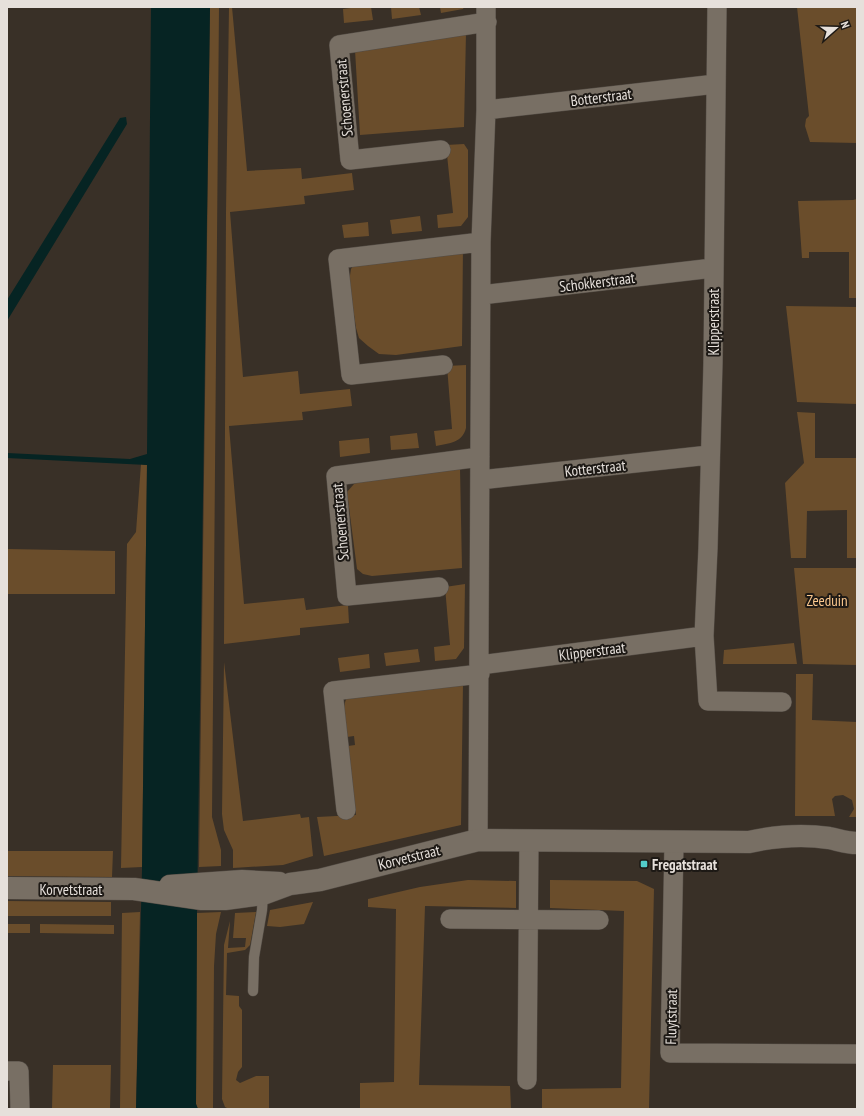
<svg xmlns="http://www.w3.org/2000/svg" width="864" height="1116" font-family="'PT Sans Narrow',sans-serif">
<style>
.green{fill:#6a4d2b}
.water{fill:#062423}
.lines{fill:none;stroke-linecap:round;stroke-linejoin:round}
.service-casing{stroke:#534c45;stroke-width:11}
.minor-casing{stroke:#534c45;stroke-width:20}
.tertiary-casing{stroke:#534c45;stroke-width:23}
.service{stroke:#786f64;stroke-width:10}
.minor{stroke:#786f64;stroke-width:19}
.tertiary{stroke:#786f64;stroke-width:22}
.poi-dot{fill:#53cdc9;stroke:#1d1915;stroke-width:1.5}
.labels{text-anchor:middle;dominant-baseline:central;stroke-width:4;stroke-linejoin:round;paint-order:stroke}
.street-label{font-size:15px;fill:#e6e0db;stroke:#1d1915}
.park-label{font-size:15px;fill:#fac78d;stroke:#1d1915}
.poi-label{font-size:15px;font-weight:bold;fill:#e6e0db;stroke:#1d1915;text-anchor:start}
</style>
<rect width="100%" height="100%" fill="#393027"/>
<path class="green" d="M210,7h9l-7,810 9,33v16l-22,1z
M229,7h3l15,164 54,-3 1,11 50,-6 2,17 -50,6 1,8 -75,8 13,165 55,-6 2,23 50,-5 2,17 -50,6 1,8 -74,6 15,178 60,-6 2,12 42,-5 1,18 -49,5v7l-76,9 2,-432z
M358,7h13l2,13 -29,3 -1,-14z
M391,7h28l2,8 -29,4z
M440,7h24l-1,2 -22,4z
M797,7h60v136l-47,-1 -5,-16 1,-7 3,-3z
M466,33l-2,94 -104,8 -5,-85z
M464,144l4,6v67l-7,9 -23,2 -1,-13 16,-2 -7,-68z
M857,199v99h-8v-46h-40v6h-7l-4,-57 55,-1z
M420,216l2,15 -30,3 -2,-14z
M368,222l1,14 -25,2 -2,-13z
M463,247l-1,99 -66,9 -17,-1 -11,-8 -9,-8 -3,-10 -7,-46 2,-13 6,-10z
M786,306l71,1v97l-60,-2z
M466,365v63c-4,15 -16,15 -30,18l-2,-15 18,-2 -5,-63z
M797,412l18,1v45h42v100h-10v-48l-40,1 -1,47h-15l-6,-75 19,-20z
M417,433l2,15 -28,2 -1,-14z
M369,438l1,15 -30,4 -1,-16z
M141,464l6,1 -5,402 -21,1 6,-324 9,-12z
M460,468l2,100 -90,8 -9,-2 -6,-5 -10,-77 7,-8 8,-5z
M7,549l108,2v43h-108z
M794,568h63v97l-54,-1z
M465,584l-1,64 -8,11 -21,2 -1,-14 16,-2 -5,-58z
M794,643l3,21h-74l1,-14z
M418,649l2,13 -34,4 -2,-13z
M369,654l1,14 -30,4 -2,-14z
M224,662l19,159 57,-7 1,4 8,-1 4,39 -30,9 -50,3v-18l-9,-20 -2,-16z
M796,674h17l-1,46 45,2v95h-8l5,-8 -2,-9 -9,-5 -8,1 -3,3 3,17h-40z
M463,683l-2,142 -137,31 -7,-39 39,-2 -8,-69 7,-1 -1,-9 -7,1c-1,-13 -7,-30 1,-41z
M7,851h106l-1,26 -105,-1z
M468,880l48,1v27l-91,-2 -6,179 91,1 1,23h-151v-26l34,-1 2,-173 -28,-2v-8l52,-12z
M550,880l87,1 17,8 -5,220h-107v-20l79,-1 3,-177 -74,-3z
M7,901l104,1v14h-104z
M313,902l-9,22 -24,3 -13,-1 3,-16z
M140,912l-4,197h-16l2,-196z
M221,912l-5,22 -2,32 -1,143h-15l-2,-5 1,-191z
M256,912l-6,33 -5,5 -18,3 -1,42 13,1v10l3,4v57l-4,5 -2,8 4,3 16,-7h13v33h-40l-4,-2 -3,-8 2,-154 6,-24 -2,27 17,-1 1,-9h-13l2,-25z
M7,924h23v9h-23z
M40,924l74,1v9l-74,-1z
M53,1065h58l-1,44h-58z"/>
<path class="water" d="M151,7h59l-13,906 -1,191 2,5h-62l6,-239 5,-405 -140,-7v-5l123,6 17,-5z
M126,117l1,7 -120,197v-21l113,-182z"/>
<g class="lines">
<defs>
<path id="service" d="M253,991l1,-34 8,-47 1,-19"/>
<path id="minor" d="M717,7l-4,356 -5,185 -4,88 4,65 74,1
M486,110l230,-26
M441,150l-91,10 -11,-115 148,-23
M481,295l232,-27
M443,365l-92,10 -13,-116 143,-17
M480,480l229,-25
M439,587l-92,9 -11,-120 144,-19
M480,665l224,-29
M346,810l-13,-119 147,-17
M478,840l3,-598 5,-132v-103
M674,843l-4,210 187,1
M450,919l149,1
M7,1071h12l1,38
M527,1080l2,-240"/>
<path id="tertiary" d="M170,886l72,-5 37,2
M7,888l127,1 68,10h23l38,-5 27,-10 30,-4 158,-40 271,2c27,-6 53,-8 80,-4 10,2 18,5 28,5"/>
</defs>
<use href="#service" class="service-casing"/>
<use href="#minor" class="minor-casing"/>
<use href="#tertiary" class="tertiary-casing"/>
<use href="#service" class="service"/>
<use href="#minor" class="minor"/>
<use href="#tertiary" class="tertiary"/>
</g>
<rect class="poi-dot" x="640" y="860" width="8" height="8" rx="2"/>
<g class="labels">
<g class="street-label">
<text transform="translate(601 97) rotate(-7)">Botterstraat</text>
<text transform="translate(344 98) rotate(-95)">Schoenerstraat</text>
<text transform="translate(597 282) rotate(-7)">Schokkerstraat</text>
<text transform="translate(713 322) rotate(-90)">Klipperstraat</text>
<text transform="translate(595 468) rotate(-6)">Kotterstraat</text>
<text transform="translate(340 522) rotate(-95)">Schoenerstraat</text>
<text transform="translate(592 651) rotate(-7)">Klipperstraat</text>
<text transform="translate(409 857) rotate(-14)">Korvetstraat</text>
<text x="71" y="889">Korvetstraat</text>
<text transform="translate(671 1017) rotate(-89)">Fluytstraat</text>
</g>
<g class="park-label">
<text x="827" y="600">Zeeduin</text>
</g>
<g class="poi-label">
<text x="652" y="864">Fregatstraat</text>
</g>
</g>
<rect width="864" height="1116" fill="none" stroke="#e6e0db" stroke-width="16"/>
<g transform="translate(836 28) rotate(70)" stroke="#1d1915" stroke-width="3" paint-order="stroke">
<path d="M0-3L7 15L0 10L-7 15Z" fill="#e6e0db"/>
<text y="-6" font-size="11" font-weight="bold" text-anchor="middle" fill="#e6e0db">N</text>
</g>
</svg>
